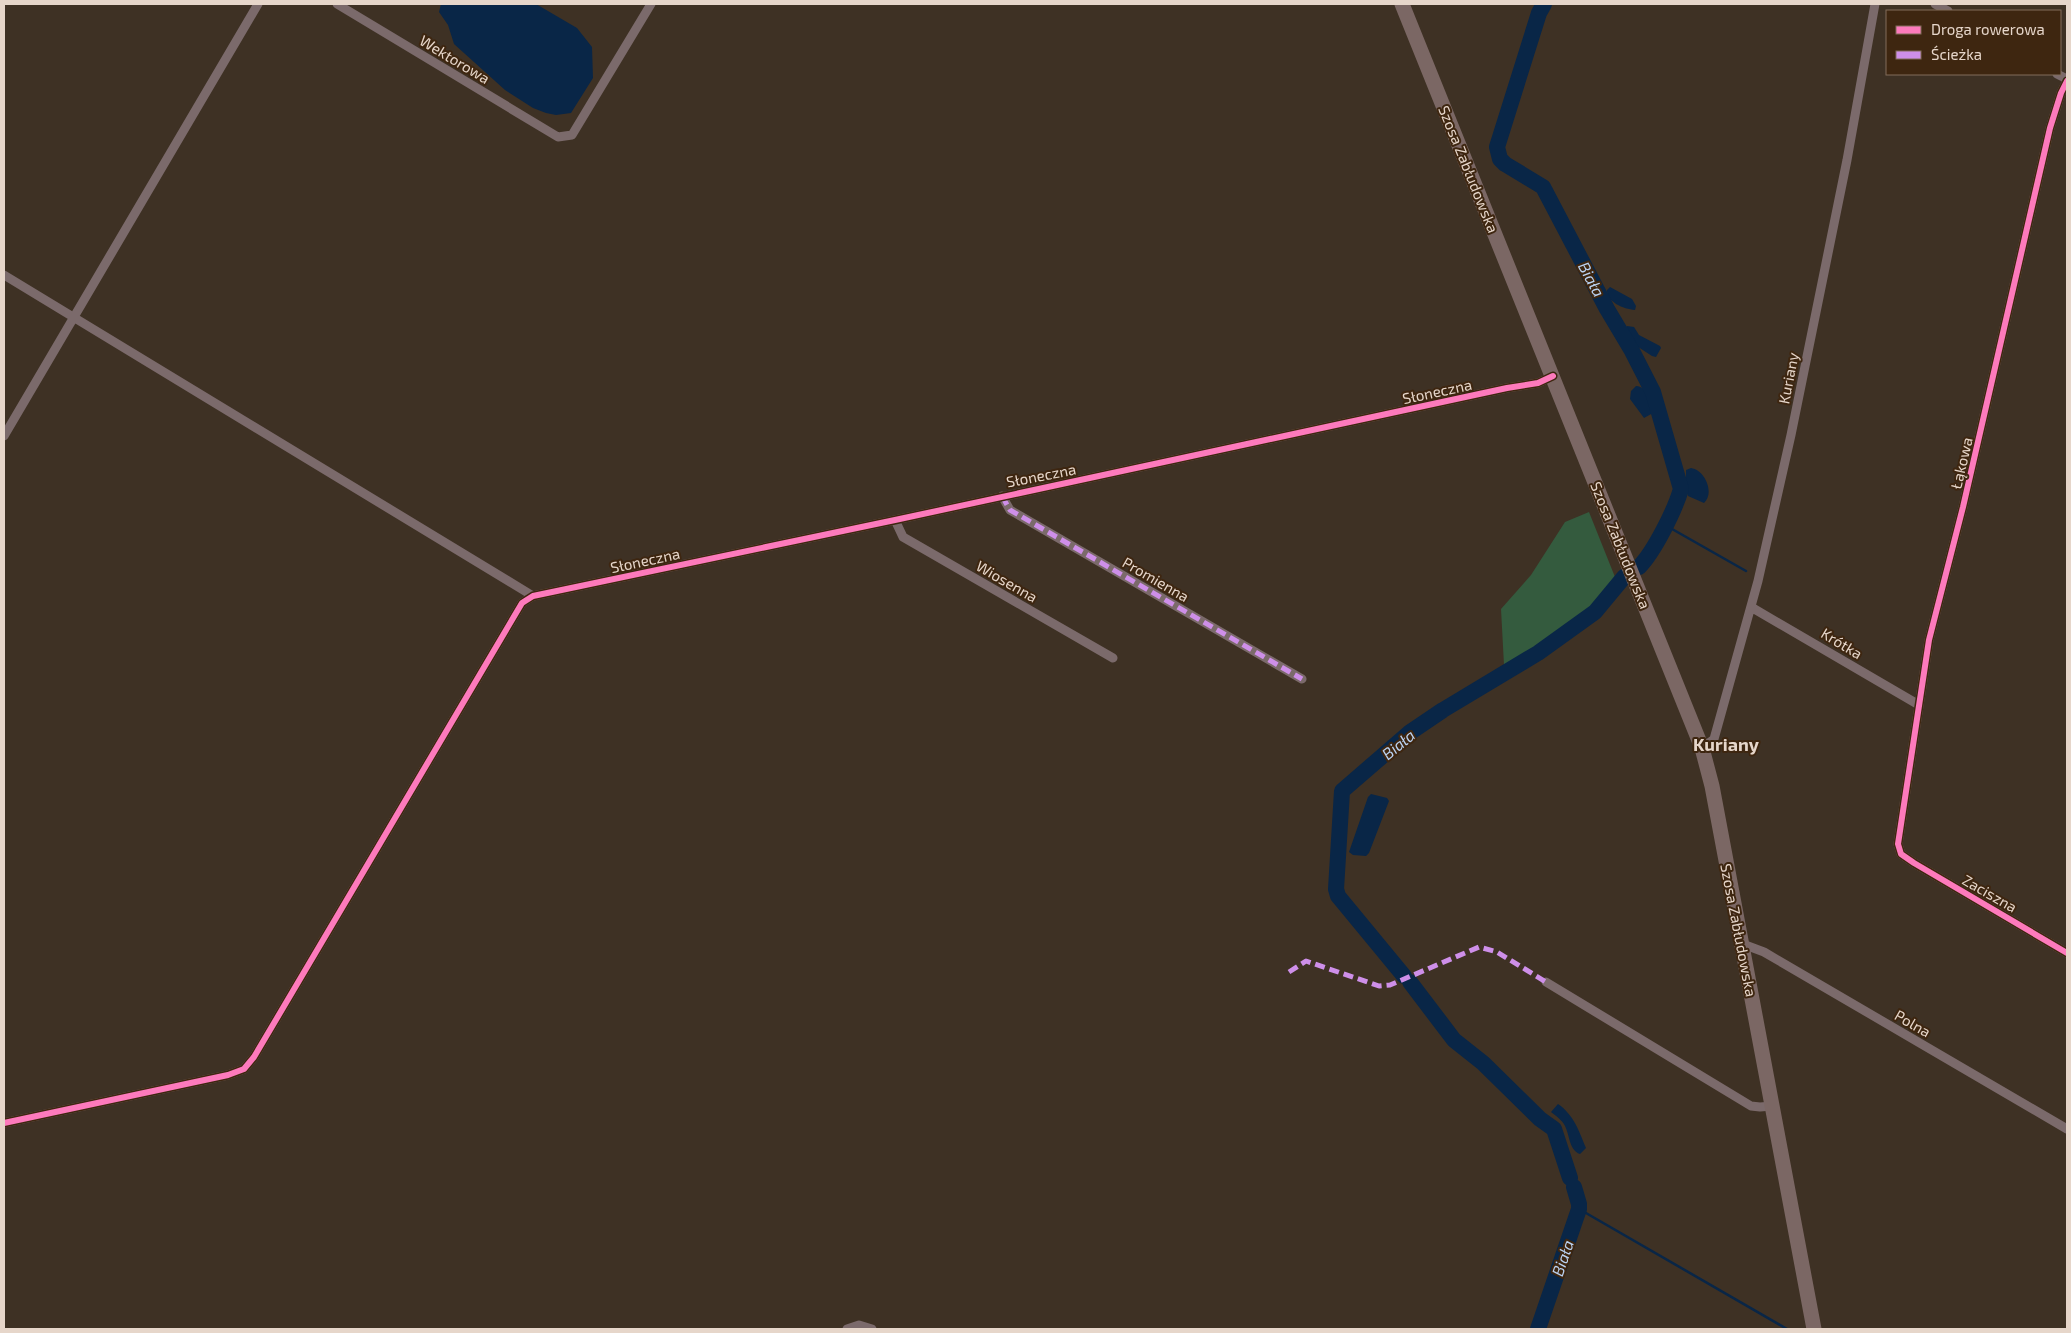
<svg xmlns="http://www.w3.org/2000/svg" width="2071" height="1333" font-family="'Exo 2',sans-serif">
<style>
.green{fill:#345b3e}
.water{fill:#092647}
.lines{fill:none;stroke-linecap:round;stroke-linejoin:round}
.stream{stroke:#092647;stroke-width:2.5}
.river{stroke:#092647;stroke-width:16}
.minor{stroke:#7b6a6b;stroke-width:9}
.trunk{stroke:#7b6764;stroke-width:15}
.quiet{stroke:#ce8fe9;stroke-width:5;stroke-dasharray:10 5;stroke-linecap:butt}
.cycleway-casing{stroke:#3e2610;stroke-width:9}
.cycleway{stroke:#fd7abc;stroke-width:6}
.labels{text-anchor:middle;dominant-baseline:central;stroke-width:4;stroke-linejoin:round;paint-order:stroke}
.street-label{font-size:15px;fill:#e6d6ca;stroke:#3e2610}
.water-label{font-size:16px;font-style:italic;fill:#bad2f2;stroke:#3e2610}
.quarter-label{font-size:18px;font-weight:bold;fill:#e6d6ca;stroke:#3e2610}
</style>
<rect width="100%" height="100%" fill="#3e3124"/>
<path class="green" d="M1589,512l26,65 -18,27 -52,40 -41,21 -3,-56 30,-34 34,-53z"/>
<path class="water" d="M441,4h95l41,24 15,19 1,31 -22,35 -15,2 -10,-2 -13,-5 -28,-18 -51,-46 -6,-19 -9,-13z
M1610,287l22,12 4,7 -1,4c-12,-1 -28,-8 -28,-20z
M1627,326l7,1 5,8 21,11 1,2 -5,9 -4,-1 -20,-13 -7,-13z
M1636,386c13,1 14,17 17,27l-9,5 -14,-19 1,-8z
M1691,468c14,2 24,25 13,35l-16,-7 -2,-8v-18z
M1371,794l16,4 2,3 -20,52 -3,3 -13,-1 -4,-3 19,-55z
M1558,1104c16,11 21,27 28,44l-6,6c-11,-4 -10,-18 -15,-28 -3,-6 -9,-10 -14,-14z"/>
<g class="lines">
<path class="stream" d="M1665,525l81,46
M1579,1209l208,120"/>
<path class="river" d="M1544,4l-5,9 -42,134 3,12 5,5 38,23 64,122 25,42 21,41 28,97c-6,21 -27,63 -42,78
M1404,976l-66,-80 -2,-7 6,-98 67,-58 34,-23 95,-57 57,-41 29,-35
M1410,982l44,58 29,23 57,56 14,10 16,49
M1538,1329l41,-120v-5l-5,-17"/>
<path class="minor" d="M337,4l221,133 14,-2 79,-131
M1935,4l13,7
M2057,74l10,5
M2067,81l-6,12 -11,35 -87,379 -34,133 -31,204 3,10 13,9 153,90
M4,275l529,321
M4,436l254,-432
M1002,496l8,14 292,169
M895,520l8,17 210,121
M1751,607l168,98
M1702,748l12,-9 44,-158 33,-146 56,-275 28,-156
M1742,948l6,-2 16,6 303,177
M1546,982l205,124 9,1 12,-1
M4,1123l224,-48 16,-6 10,-12 268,-454 11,-7 362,-76 612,-132 31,-5 15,-7
M847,1329l12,-4 13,4"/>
<path class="trunk" d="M1402,4l300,744 10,38 102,543"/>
<path class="quiet" d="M1002,496l8,14 292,169
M1289,972l17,-11 73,25 11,-1 89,-38 18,5 49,30"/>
<defs>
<path id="cycleway" d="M2067,81l-6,12 -11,35 -87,379 -34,133 -31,204 3,10 13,9 153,90
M4,1123l224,-48 16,-6 10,-12 268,-454 11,-7 362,-76 612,-132 31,-5 15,-7"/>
</defs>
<use href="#cycleway" class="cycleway-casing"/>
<use href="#cycleway" class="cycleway"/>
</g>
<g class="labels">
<g class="street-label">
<text transform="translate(455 59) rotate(31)">Wektorowa</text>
<text transform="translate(1469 169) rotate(68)">Szosa Zabłudowska</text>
<text transform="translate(1788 378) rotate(-79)">Kuriany</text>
<text transform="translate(1437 391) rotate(-12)">Słoneczna</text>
<text transform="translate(1961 463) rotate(-77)">Łąkowa</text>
<text transform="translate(1041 475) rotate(-11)">Słoneczna</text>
<text transform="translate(1621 545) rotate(68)">Szosa Zabłudowska</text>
<text transform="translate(645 560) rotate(-12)">Słoneczna</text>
<text transform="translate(1156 579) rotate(30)">Promienna</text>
<text transform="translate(1007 581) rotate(30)">Wiosenna</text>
<text transform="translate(1842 643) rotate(31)">Krótka</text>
<text transform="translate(1990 893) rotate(30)">Zaciszna</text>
<text transform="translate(1739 930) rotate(79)">Szosa Zabłudowska</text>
<text transform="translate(1913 1023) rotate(30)">Polna</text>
</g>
<g class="water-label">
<text transform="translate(1592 279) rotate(62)">Biała</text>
<text transform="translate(1398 744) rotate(-39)">Biała</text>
<text transform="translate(1562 1258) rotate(-71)">Biała</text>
</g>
<g class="quarter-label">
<text x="1726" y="744">Kuriany</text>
</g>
</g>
<rect width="2071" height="1333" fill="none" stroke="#e6d6ca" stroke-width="10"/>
<rect x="1886" y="10" width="175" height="65" fill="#3e2610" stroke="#816c5a"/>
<rect x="1896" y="26" width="25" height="8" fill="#fd7abc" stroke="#816c5a"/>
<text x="1931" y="35" font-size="15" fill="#e6d6ca">Droga rowerowa</text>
<rect x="1896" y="51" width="25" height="8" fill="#ce8fe9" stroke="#816c5a"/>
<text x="1931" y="60" font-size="15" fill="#e6d6ca">Ścieżka</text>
</svg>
